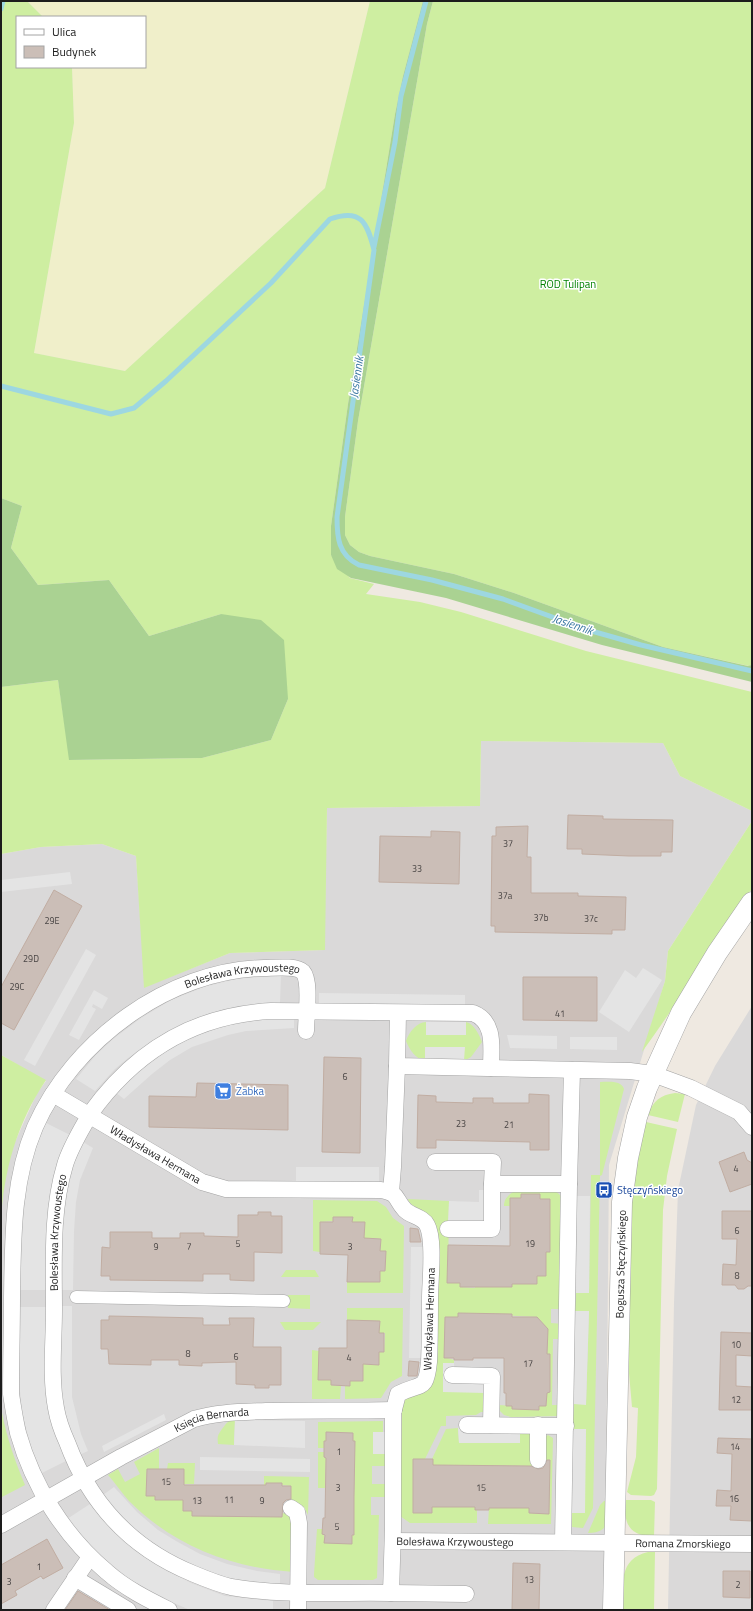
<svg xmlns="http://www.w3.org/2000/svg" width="753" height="1611" font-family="'Titillium Web',sans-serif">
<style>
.residential{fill:#dad9d9}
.farmland{fill:#f0efca}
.grass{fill:#ceeea1}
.forest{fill:#aad292}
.parking{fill:#e4e4e4}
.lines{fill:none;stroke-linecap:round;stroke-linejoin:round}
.stream{stroke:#9dd7e1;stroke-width:5}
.building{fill:#cbbeb7;stroke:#c1ada2}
.pedestrian-casing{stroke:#a3a3a3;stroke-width:13}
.minor-casing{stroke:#a3a3a3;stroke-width:17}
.tertiary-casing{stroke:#a3a3a3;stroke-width:21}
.pedestrian{stroke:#fff;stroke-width:12}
.minor{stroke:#fff;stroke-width:16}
.tertiary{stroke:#fff;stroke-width:20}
.labels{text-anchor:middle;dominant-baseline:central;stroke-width:3;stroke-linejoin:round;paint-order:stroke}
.number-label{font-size:9px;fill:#484443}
.park-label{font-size:11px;fill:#038202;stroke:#fff}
.street-label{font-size:11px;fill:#1c1c1c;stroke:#fff}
.shop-label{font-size:11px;fill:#366cbe;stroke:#fff;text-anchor:start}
.transit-label{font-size:11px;fill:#164399;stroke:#fff;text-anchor:start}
.water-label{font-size:12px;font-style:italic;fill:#3c78a3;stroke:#fff}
</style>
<rect width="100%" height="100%" fill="#efe9e1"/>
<path class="residential" d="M481,741l182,2 17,33 72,35v10l-84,130 -3,30 -56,184 -4,445h-604v-437l36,-80 9,-12 -45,-26v-201l40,-7 61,-3 34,12 9,131 85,-34 94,-3 3,-142 153,-2z
M752,1006v604h-84l6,-307 4,-113 18,-85 19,-39z"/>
<path class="farmland" d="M27,1h343l-45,187 -200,183 -91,-18 40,-230 -2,-56h73v-50h-102z"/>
<path class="grass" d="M1,1h26l16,16h-26v50h55l2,56 -40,230 91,18 200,-183 45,-187h53l-20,75 -8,38 -47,290 -17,122v29l19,23 24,6 -8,10 54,8 41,10 125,39 166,41v119l-72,-35 -17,-33 -182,-2 -1,65 -153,2 -2,142 -95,3 -86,35 -8,-132 -34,-12 -61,3 -40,7v-167l57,-7 12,80 132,-2 69,-18 17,-41 -67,-85 -72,22 -40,-56 -71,5 -27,-37 11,-42 -21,-8z
M433,1h319v664l-3,1 -86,-19 -149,-54 -60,-19 -84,-18 -11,-4 -9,-7 -5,-10v-18l13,-96 69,-397z
M752,821v68c-32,36 -55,79 -80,120 -10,15 -20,29 -30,43l23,-71 3,-30z
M426,1022v13h40v-13c8,2 13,12 16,20l-11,15 -7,4v-14h-38l-1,13c-9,0 -16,-11 -19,-19 3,-9 11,-19 20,-19z
M1,1055l45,25c-29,43 -43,92 -45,143z
M600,1082c9,0 21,-2 24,7l-22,86 -2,1 -7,332 -10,20 -11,-1 -1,-14h13l2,-84h-14l2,-25h12l3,-93h-14l1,-18h13l2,-118h9z
M675,1093l10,1 -7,28 -30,-7c5,-14 12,-20 27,-22z
M646,1122l31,7 -10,47 -4,34 -6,279 -3,6 -3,1 -20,-1 -4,-3 9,-35 2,-49 -6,-1 -4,-45 2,-150 6,-50z
M519,1188c15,1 36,-4 44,11l1,110h-13v14l13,1v15h-11l-1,66h10l-2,11 -49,1 -7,-2 -4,-4 -1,-6 13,1v3l27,1v-4h7l1,-13 3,-1v-38h-3l1,-25 -11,-12 -78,-4 -1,4h-13l-1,40 10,3v3h-11l42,30 -1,19h-3l-5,3 -30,1v10h-5l-16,33h-12v54h18l1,-6h43v3h2v13h-67l-10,-7 2,-106 3,-12 20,-7 11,-165c-7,-19 -25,-16 -28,-27l41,2 -1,82h12l1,4 14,1v-4l21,3h16v-3h25v-8h9v-24h4v-12h-4l4,-15v-26h-10v-5h-19v4l-11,8h-6c0,-10 8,-13 15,-18z
M313,1200l64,1 9,6 7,11 11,8 -1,67h-56v-11h32l1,-11 5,-1 1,-19h-6l1,-12 -10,-1v3l-9,-3 2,-6v-10h-12v-5h-19v4l-12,1 -1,30 -7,-1z
M286,1270h29l4,7h-38z
M288,1295h22v14l-22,-1z
M347,1308h56l-1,68 -11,6 -10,16 -36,1v-13h5v-5h13l-2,-17h2v-2l6,3h10v-13h5l1,-19h-6l1,-12 -33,-1z
M280,1322h41l-8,8h-28z
M312,1350l7,1 -1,29h13v5l10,1 -1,13h-28z
M2,1413c5,25 13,48 23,72l-23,12z
M235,1420l-1,25 -16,-1c-1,-8 0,-9 4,-15 5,-6 4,-8 13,-9z
M383,1421v11h-10v22h12v12h-13v18h13v13h-14v18h8l-2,63 -4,2h-55l-4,-3v-3l3,-45h6l2,14 27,1v-9h2v-24l-2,-15h2l1,-54 -2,-1v-8l-27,-1v9h-2v7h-6v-26z
M458,1428l1,15h61v-14l11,3 1,34 -99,-1v-6h-1l14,-30z
M548,1435l5,3 -2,86h-63l1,-16h40v5l20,1 1,-54h-4l-3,-15 2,-8z
M159,1448v21h-12l-1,27h9v4h19l1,-4h8v15h9v5l99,-3 3,59c-63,-4 -120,-26 -165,-71 -7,-8 -14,-18 -21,-26l10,-6 7,13 15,-8 -6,-12z
M318,1452h6v5l2,1 -1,30h-7z
M168,1463h27l-1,21h-10v-15h-17z
M264,1476l45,1 -1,38 -4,-8 -13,-8v-13l-9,-1v-2h-16v2h-2z
M624,1500h27l4,2 -1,35c-26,-2 -29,-12 -30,-37z
M604,1501h2c0,20 6,31 -18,32l12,-28z
M648,1552h7l-1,58h-32c1,-25 -4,-51 26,-58z"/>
<path class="forest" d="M423,1h10l-6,23 -69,397 -13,96v18l5,10 9,7 11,4 84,18 60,19 149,54 85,19 4,-1v17l-150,-37 -156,-47 -95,-20 -14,-9 -6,-14v-29l17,-122 47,-290 8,-38z
M1,498l21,8 -11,42 27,37 71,-5 40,56 72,-22 40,6 23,20 4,59 -17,41 -69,18 -133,2 -11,-80 -57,7z"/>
<path class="parking" d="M70,872l2,12 -71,8v-12z
M86,949l10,6 -61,111 -11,-6z
M643,968l19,12 -33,52 -30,-20 26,-42 11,8z
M281,975l-1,28 -21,1 -37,6 -36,12 -19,11 -39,25 -13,11 -20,22 -19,-12 20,-24 17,-16 28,-21 30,-18 33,-13 32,-8z
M94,990l14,8 -6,11 -9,-5 -1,3 4,2 -17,31 -10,-5z
M319,993l146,2v12l-146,-3z
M294,1017v11l-48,3 -18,4 -36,12 -22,13 -18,14 -28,25 -9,-7 38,-34 41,-24 50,-15z
M426,1022h40v13h-40z
M507,1035l50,1v13l-47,-1z
M570,1037h47v13l-47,-1z
M425,1047h40l-1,13h-39z
M46,1123l24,12 -14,32 -10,123h-26l2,-74 2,-20 8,-38z
M83,1142l10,6 -13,32 -4,22 -2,29 -1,59h-11v-71l3,-27 10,-34z
M296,1167h83v15h-83z
M479,1190h11v32h-42l1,-21 30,1z
M577,1196h13l-1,97h-13z
M411,1247h12l-1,111h-13z
M62,1306h10v91l9,37 7,17 -9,4 -13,-34 -4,-20 -2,-58z
M20,1307h26l-1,72 1,21 7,27 13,34 -24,12 -12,-29 -8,-32 -2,-21z
M575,1311h14l-3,94 -12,-1z
M443,1363h11l1,16h30v14l-42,-1z
M164,1414l2,6 -62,32 -2,-6z
M235,1420l70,1v27l-71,-3z
M458,1428l62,1v14h-61z
M572,1429h14l-1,84h-14z
M373,1432h12v22h-12z
M200,1457l110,2v13l-110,-2z
M114,1487l23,25 21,18 18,11 24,13 27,10 30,7 23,3v10l-37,-3 -23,-5 -50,-20 -25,-17 -22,-19 -20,-25z
M90,1504l29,31 37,29 35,19 34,13 48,5v9h-83l-32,-14 -31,-19 -22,-18 -17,-16 -21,-24z"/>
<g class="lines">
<path class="stream" d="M1,9l2,-8
M374,247l21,-105 6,-46 25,-95
M1,386l110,28 23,-6 32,-27 105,-98 59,-64c31,-11 37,3 44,31l-37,267c0,20 1,38 22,48l73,15 71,19 85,31 53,15 111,26"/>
</g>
<path class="building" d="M568,815l35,1v3l70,1 -1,32h-11v4h-32l-47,-2v-5h-15z
M528,826l-1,31h4v36h47v3l48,1 -1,33h-13v4l-117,-2v-6h-4l1,-90h4v-9z
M431,831l29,1 -1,52 -80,-2 1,-46 51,1z
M54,890l28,16 -68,124 -13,-7v-36z
M523,977h74v44l-74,-1z
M324,1057l37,1 -1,95 -38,-1z
M197,1083l91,2v45l-139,-3v-31l47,1z
M529,1094l20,1v55h-19v-8l-94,-2v8h-19l1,-53 18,1v6l37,1v-5h20v5h36z
M744,1152l3,8 5,3v21l-22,8 -11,-30z
M521,1194h19v5h10v53h-4v24h-9v8h-25v3h-52v-4h-13l1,-38 62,1v-48h11z
M722,1211h30v75h-4l-4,3h-6l-3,-4h-13l1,-21 13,1 1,-26h-15z
M258,1212h13v4h11v37l-28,-1v29l-24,-1v-6h-27v7l-93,-1v-4h-9l1,-29 8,1v-16h42v6h28v-5h24v3l34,1v-22h20z
M333,1217h20l-1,5h13l-1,16 17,1 -1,12h6l-1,20h-5v11h-33l1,-27 -28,-1v-32h13z
M410,1228l8,1 3,13h-11z
M458,1313l54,1v3h25l11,12 -1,25h3v38l-3,1 -1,13h-7v4l-27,-1v-3h-6v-13h-2v-35h-31v2h-19v-2h-10l1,-41h13z
M109,1316l94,2v7h27l-1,-7h25l-1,29h28v38h-12v3h-14v-3l-19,-1v-22l-34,1v3l-23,-1v-5h-28v5l-42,-1 -1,-15h-7v-29h8z
M347,1320l33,1 -1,12h5v19h-5v13l-16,-1v17h-13v5l-19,-1v-5h-13l1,-32h28z
M721,1332l31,1v23l-16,-1v31l16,1v23h-33z
M409,1361l10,1 -2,14h-9z
M326,1432l27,1v8h2l-1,55v39h-2v9l-28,-1 1,-8 -3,-1 1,-16h2l1,-60 -2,-1v-16h2z
M718,1438l34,1v82l-22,-1 1,-14h-15l1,-16 14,1 1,-37 -15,-1z
M413,1459h20v6l98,1 7,3 5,-1 4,-8h3l-1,54 -20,-1v-5h-40v2h-14v-3h-43v6h-19z
M147,1469h37v16h82v-2h16v3h9v13l-5,1 -3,3 -1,14 -90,-1v-5h-9v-11h-28v-4h-9z
M47,1539l16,29 -20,11 -2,-3 -26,15 2,4 -16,9v-39z
M513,1563l27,1 -1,46h-27z
M723,1571h27v27l-27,-1z
M78,1591l32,19h-45z"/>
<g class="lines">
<defs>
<path id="pedestrian" d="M76,1297l208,4"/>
<g id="minor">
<path d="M398,1013l-1,53 233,5 23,3 38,14 48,24 13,15"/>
<path id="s1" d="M53,1094l149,88 24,7 155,1c19,4 13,8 24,20 6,6 18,7 22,15 8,15 3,55 3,73 0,21 0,42 -1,64 -3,30 -7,20 -31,32l-5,19v115l-2,65c-52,-1 -108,3 -160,-6 -13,-3 -25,-8 -37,-13 -62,-25 -104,-70 -127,-132 -5,-11 -9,-22 -11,-34 -6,-32 -2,-66 -2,-98 0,-48 -3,-99 11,-145 5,-17 15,-33 24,-49l1,-2c45,-63 104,-99 181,-103l202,2c23,9 18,35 18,55"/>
<path d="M435,1162h58l-1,22"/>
<path d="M569,1184l3,-114"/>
<path d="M391,1192l2,-25 4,-101"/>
<path d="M448,1229h44v-45h77l-6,358"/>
<path d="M452,1375l40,1 -1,49"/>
<path d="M467,1425l99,1"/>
<path d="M538,1460v-35"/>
<path d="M291,1508l6,4 2,11 -1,87"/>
<path id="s2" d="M1,1525l120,-68 73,-38c23,-7 48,-7 72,-8 43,-1 86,0 128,-1"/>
<path id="s3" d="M393,1541l359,3"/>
<path d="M75,1578l53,32"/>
<path d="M391,1593l75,1"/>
<path d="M54,1610l36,-53"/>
<path id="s4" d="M169,1610c-22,-11 -44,-22 -62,-38 -43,-36 -74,-86 -89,-139 -3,-13 -5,-26 -7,-39 0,-33 1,-65 1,-97 1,-57 0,-116 23,-170 38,-86 133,-157 229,-159 9,0 32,-3 39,4 8,9 3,45 3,59"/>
</g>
<g id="tertiary">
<path id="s5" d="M613,1610l9,-408 6,-44 9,-41 10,-29 34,-75 36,-60 35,-51"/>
</g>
</defs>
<use href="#pedestrian" class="pedestrian-casing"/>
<use href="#minor" class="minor-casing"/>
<use href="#tertiary" class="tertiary-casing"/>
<use href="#pedestrian" class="pedestrian"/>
<use href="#minor" class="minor"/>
<use href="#tertiary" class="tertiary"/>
</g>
<defs>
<symbol id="supermarket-square" viewBox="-11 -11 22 22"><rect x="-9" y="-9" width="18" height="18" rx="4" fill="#3f7fe0" stroke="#fff"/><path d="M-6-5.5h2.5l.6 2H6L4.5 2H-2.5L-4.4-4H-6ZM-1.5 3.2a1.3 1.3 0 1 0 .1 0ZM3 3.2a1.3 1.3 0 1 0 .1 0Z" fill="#fff"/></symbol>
<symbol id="bus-square" viewBox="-11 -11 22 22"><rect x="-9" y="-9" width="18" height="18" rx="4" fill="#1a4fb4" stroke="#fff"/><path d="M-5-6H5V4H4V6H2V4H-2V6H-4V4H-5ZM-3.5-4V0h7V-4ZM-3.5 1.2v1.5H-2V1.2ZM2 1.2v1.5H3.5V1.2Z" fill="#fff"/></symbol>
</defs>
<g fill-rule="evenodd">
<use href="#supermarket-square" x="213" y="1081" width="20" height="20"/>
<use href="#bus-square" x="594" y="1180" width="20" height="20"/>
</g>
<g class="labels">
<g class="number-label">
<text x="508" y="843">37</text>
<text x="417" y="868">33</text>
<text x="505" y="895">37a</text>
<text x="541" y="917">37b</text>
<text x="591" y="918">37c</text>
<text x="52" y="920">29E</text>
<text x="31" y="958">29D</text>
<text x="17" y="986">29C</text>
<text x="560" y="1013">41</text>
<text x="345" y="1076">6</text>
<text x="461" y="1123">23</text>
<text x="509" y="1124">21</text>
<text x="736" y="1168">4</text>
<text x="737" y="1230">6</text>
<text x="238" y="1243">5</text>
<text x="530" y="1243">19</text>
<text x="156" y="1246">9</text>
<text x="189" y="1246">7</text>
<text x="350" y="1246">3</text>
<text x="737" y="1275">8</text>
<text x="736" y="1344">10</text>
<text x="188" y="1353">8</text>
<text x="236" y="1356">6</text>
<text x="349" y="1357">4</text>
<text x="528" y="1363">17</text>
<text x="736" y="1399">12</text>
<text x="735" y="1446">14</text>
<text x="339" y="1451">1</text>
<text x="166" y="1481">15</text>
<text x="338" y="1487">3</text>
<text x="481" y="1487">15</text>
<text x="734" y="1498">16</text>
<text x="229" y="1499">11</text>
<text x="197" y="1500">13</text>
<text x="262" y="1500">9</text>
<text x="337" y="1526">5</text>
<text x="39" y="1566">1</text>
<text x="529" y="1579">13</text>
<text x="9" y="1581">3</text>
<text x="738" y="1584">2</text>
</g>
<g class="park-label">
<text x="568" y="284">ROD Tulipan</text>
</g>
<g class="street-label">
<text stroke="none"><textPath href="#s4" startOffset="820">Bolesława Krzywoustego</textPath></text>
<text stroke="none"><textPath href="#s1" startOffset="119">Władysława Hermana</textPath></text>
<text stroke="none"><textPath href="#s1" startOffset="1400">Bolesława Krzywoustego</textPath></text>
<text stroke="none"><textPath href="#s5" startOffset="346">Bogusza Stęczyńskiego</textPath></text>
<text transform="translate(429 1319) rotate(-88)">Władysława Hermana</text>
<text stroke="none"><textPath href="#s2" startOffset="237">Księcia Bernarda</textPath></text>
<text stroke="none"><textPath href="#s3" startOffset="62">Bolesława Krzywoustego</textPath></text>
<text stroke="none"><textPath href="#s3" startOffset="290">Romana Zmorskiego</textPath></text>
</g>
<g class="shop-label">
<text x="236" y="1091">Żabka</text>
</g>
<g class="transit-label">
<text x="617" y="1190">Stęczyńskiego</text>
</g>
<g class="water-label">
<text transform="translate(356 377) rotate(-82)">Jasiennik</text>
<text transform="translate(573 624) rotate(19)">Jasiennik</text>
</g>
</g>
<rect width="753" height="1611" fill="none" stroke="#1c1c1c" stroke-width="4"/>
<rect x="16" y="16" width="130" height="52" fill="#ffffff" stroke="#a4a4a4"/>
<rect x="24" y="29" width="20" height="6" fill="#ffffff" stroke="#a4a4a4"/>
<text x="52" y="36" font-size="12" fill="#1c1c1c">Ulica</text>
<rect x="24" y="46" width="20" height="12" fill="#cbbeb7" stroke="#a4a4a4"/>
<text x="52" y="56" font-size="12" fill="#1c1c1c">Budynek</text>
</svg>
